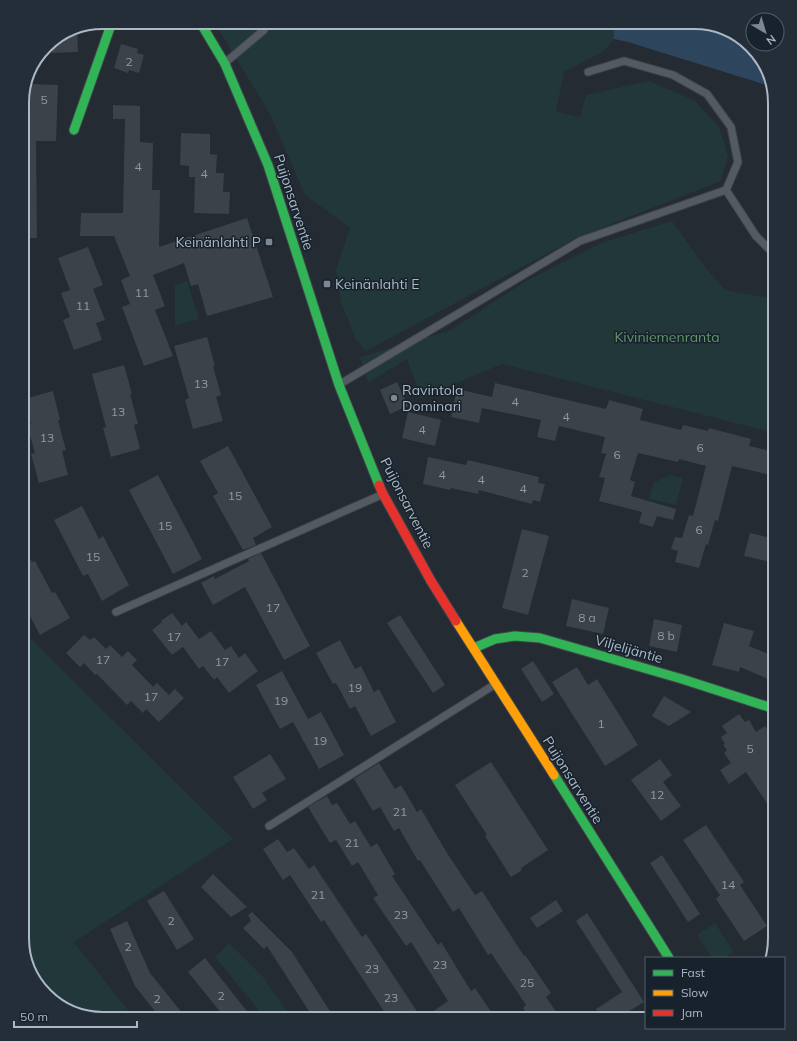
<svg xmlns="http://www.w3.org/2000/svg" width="797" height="1041" font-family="Mulish,sans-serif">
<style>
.green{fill:#213739}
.water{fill:#2e455e}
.building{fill:#3b4249}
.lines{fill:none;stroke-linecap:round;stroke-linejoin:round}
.lane-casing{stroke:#40454b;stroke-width:9}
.fast-casing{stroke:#40454b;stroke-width:11}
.slow-casing{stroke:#40454b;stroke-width:11}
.jam-casing{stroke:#40454b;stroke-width:11}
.lane{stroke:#545a62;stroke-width:7}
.fast{stroke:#30b455;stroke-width:9}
.slow{stroke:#ff9f0a;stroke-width:9}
.jam{stroke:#e5322d;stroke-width:9}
.poi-dot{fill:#7c8793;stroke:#17222d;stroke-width:1.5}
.labels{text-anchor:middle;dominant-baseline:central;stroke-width:3;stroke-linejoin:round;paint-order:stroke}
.number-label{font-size:12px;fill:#909aa7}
.street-label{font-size:14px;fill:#acb8c6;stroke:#17222d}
.poi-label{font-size:14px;fill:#acb8c6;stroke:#17222d;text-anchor:start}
.park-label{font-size:14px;fill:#61986a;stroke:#17222d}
.rim{fill:none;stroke:#acb8c6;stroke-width:2}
</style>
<rect width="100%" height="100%" fill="#242b33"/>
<path class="green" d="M214,22h399l1,17 -10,12 -40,21 -8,40 24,5 6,-22 63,-14 45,19 25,27 9,29 -7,25 -145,57 -210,113 -10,-11 -15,-38 -5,-32 14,-42 -45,-33 -35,-81z
M672,221l33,46 20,23 50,9v134l-273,-69 -81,34 -14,-39 -39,24 -8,-26 89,-26 75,-49 77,-39z
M187,281l12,38 -24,7v-41z
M670,475l13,3 -7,27 -27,-6 4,-16z
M22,630l211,209 -159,103 61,77h-32l-40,-11 -27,-25 -14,-45z
M715,923l19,29 -10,6h-12l-15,-23z
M229,943l34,34 25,36 -9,6h-13l-51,-62z"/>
<path class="water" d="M613,22h86l35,11 27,25 9,28 -142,-44 -14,-3z"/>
<path class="building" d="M77,27l1,25 -26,1v-12l20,-13z
M121,44l17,5 -1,4 7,2 -5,18 -10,-3 -1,3 -14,-5z
M31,84l27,1 -2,56h-20l1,97h-15v-106h7z
M113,105l27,1v36l13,1 -1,47h8l-1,57 88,-29 26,79 -66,19 -9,-32 -7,2 -7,-23 -31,12 12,31 -10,4 18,46 -29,10 -22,-59 8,-3 -9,-24 9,-4 -16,-40h-34l1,-23h42l2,-94h-12z
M181,133l29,1v20l7,1 -1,18h8l-1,19h7l-1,22 -35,-1 1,-36h-6v-11l-9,-1z
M88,247l15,38 -10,4 12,31 -9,3 6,17 -28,10 -11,-30 7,-3 -9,-24 9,-3 -12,-32z
M207,337l8,29h-2l8,29 -5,2 7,24 -30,8 -8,-29 4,-2 -15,-52z
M124,365l8,29h-2l8,30 -4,1 6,24 -29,8 -8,-29 3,-1 -14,-53z
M397,382l11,24 -18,8 -10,-24z
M495,383l111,26 3,-9 34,9 -3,11 41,10 2,-5 25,6 1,-3 42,11 -2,7 26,6v24l-43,-10 -14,55 -3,-1 -7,25 -2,-1 -7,24 -24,-6 3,-11 -7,-2 4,-12 7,1 7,-23 4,1 13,-50 -27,-7 -1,3 -40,-9 -8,27 5,2 -4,14 45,13 -3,11 -16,-4 -4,11 -14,-4 3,-11 -43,-11 6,-23 -6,-1 7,-23 -5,-1 4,-16 -46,-11 -4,15 -18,-4 4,-17 -59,-12 -3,15 -28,-6 6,-28 35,8z
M53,391l7,29h-2l8,30 -4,1 6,24 -29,8 -8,-29 4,-1 -8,-28 4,-1 -7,-25z
M408,412l33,8 -6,26 -33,-8z
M228,446l44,81 -19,11 3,7 -13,5 -30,-54 5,-3 -18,-32z
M428,457l38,8 2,-5 71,17 -1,6 7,1 -5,18 -7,-2 -1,4 -53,-14 -1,4 -27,-6 -1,2 -27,-6z
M158,475l44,84 -29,15 -44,-84z
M82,506l17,33 4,-3 26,49 -27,16 -14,-27 -5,2 -29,-56z
M522,529l27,7 -21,79 -26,-7z
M750,533l25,6v24l-31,-7z
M22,545l10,17 3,-1 17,32 3,-1 15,26 -30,17 -18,-34z
M261,553l49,93 -26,14 -39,-73 -32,18 -12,-22 13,-7 1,3 34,-18 -1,-2z
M572,599l37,9 -6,26 -37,-8z
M172,613l10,13 4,-4 13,17 12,-8 14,19 6,-4 8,12 6,-5 13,18 -29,22 -12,-16 -3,3 -11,-14 -4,3 -16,-22 -11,8 -20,-25 10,-8 -1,-1z
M400,615l45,70 -12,8 -46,-70z
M654,619l28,6 -5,27 -28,-6z
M724,623l30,8 -5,15 26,11v25l-35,-15 -1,5 -27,-7z
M84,635l6,5 4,-3 12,12 4,-4 12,12 6,-6 9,9 -5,5 21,22 4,-4 12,12 6,-6 9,9 -25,24 -13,-13 -3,4 -12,-12 -4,4 -30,-31 -2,1 -11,-12 -4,4 -14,-14z
M340,640l15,29 6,-3 13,26 5,-3 17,33 -25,14 -16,-30 -5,3 -14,-26 -3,1 -17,-31z
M533,661l21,33 -12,8 -21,-33z
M577,667l11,18 9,-6 41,66 -33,21 -53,-84z
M282,671l26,48 13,-7 23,43 -25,14 -26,-47 -13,7 -24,-44z
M664,696l27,16 -22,14 -17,-10z
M739,714l6,8 4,-2 7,12 9,-6 10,14v75l-29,-43 -17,12 -9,-14 11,-7 -7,-10 3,-3 -4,-5 2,-1 -4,-7 6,-4 -5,-7z
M270,754l16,25 -24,14 5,7 -14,9 -20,-32z
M660,759l12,16 -9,7 18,24 -20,15 -30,-41z
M491,762l57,88 -27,18 1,2 -11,7 -26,-41 2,-1 -32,-50z
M379,763l16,26 6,-4 16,27 4,-3 26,44 28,42 7,-4 42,65 1,-1 26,38 -5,4 15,22h-31l-7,-11 3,-3 -35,-52 -3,2 -29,-47 -6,4 -33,-52 -2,1 -19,-33 -5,3 -14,-24 -7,4 -19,-32z
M327,796l5,9 5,-2 13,21 5,-3 16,26 6,-4 18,31 -3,2 46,69 3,-3 30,49 4,-3 21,31h-107l-65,-99 -3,2 -31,-47 -7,5 -20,-31 15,-10 9,13 7,-4 15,21 5,-4 48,72 4,-3 56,85 26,-18 -37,-59 -5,4 -33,-48 5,-3 -20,-33 -6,4 -16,-26 -6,3 -22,-36z
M706,825l38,57 -4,3 27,41 -23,15 -28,-42 4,-4 -37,-55z
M662,855l38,59 -12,8 -38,-59z
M213,874l34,33 -16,10 -30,-30z
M164,891l30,48 -17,11 -30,-49z
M556,900l7,11 -26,17 -7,-10z
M252,912l40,40 43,67h-21l-47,-73 -3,3 -21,-21 8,-7 -3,-6z
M587,913l57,89 -28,17h-13l-7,-10 26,-17 -46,-71z
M127,921l23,52 37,46h-26l-26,-33 -25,-57z
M205,958l48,61h-27l-38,-47z"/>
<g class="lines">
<defs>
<path id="lane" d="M226,62l38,-32 -1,-8
M588,72l36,-11 49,14 34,19 24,33 7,35 -12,28
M340,384l240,-143 146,-51 30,46 19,19
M116,612l265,-117
M269,826l225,-141"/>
<path id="fast" d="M200,22l25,42 43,101 71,220 40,100
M74,130l38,-108
M474,648l21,-9 20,-3 25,2 142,41 93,30
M554,775l115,183"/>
<path id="slow" d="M456,621l98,154"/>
<path id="jam" d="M379,485l4,9 48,87 25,40"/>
</defs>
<use href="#lane" class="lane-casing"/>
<use href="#fast" class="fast-casing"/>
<use href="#slow" class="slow-casing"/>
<use href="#jam" class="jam-casing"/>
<use href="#lane" class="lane"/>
<use href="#fast" class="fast"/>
<use href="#slow" class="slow"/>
<use href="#jam" class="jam"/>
</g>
<g class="poi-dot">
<rect x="265" y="238" width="8" height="8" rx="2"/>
<rect x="323" y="280" width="8" height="8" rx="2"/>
<circle cx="394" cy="398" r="4"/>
</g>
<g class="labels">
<g class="number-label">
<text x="129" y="61">2</text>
<text x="44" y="99">5</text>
<text x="138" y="166">4</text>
<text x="204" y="173">4</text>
<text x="142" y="292">11</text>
<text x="83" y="305">11</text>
<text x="201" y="383">13</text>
<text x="515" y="401">4</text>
<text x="118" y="411">13</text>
<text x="566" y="416">4</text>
<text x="422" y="429">4</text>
<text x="47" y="437">13</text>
<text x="700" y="447">6</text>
<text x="617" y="454">6</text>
<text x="442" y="474">4</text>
<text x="481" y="479">4</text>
<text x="523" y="488">4</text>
<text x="235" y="495">15</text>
<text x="165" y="525">15</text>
<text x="699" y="529">6</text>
<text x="93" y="556">15</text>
<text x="525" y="572">2</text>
<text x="273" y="607">17</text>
<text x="587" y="617">8 a</text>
<text x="666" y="635">8 b</text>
<text x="174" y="636">17</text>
<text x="103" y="659">17</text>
<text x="222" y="661">17</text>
<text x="355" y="687">19</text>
<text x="151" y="696">17</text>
<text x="281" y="700">19</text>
<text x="601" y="723">1</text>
<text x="320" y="740">19</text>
<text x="750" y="748">5</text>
<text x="657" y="794">12</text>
<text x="400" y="811">21</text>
<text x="352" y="842">21</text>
<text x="728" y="884">14</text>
<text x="318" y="894">21</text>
<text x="401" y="914">23</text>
<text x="171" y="920">2</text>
<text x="128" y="946">2</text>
<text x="440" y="964">23</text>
<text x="372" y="968">23</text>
<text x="527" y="982">25</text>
<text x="221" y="995">2</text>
<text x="391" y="997">23</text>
<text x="157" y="998">2</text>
</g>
<g class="street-label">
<text transform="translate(294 202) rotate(72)">Puijonsarventie</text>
<text transform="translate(407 503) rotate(63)">Puijonsarventie</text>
<text transform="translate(629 649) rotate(16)">Viljelijäntie</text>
<text transform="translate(573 780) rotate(58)">Puijonsarventie</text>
</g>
<g class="poi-label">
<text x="261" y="242" text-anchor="end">Keinänlahti P</text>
<text x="335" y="284">Keinänlahti E</text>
<text x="402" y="390">Ravintola<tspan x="402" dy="16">Dominari</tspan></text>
</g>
<g class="park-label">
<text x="667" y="337">Kiviniemenranta</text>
</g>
</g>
<path d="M0 0H797V1041H0ZM103 29H694A74 74 0 0 1 768 103V938A74 74 0 0 1 694 1012H103A74 74 0 0 1 29 938V103A74 74 0 0 1 103 29Z" fill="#232e39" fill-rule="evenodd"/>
<path class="rim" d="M103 29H694A74 74 0 0 1 768 103V938A74 74 0 0 1 694 1012H103A74 74 0 0 1 29 938V103A74 74 0 0 1 103 29Z"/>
<rect x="645" y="957" width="140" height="72" fill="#17222d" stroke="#535e6a"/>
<rect x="653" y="970" width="20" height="6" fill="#30b455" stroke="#535e6a"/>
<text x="681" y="977" font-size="12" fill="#acb8c6">Fast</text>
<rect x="653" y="990" width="20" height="6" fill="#ff9f0a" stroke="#535e6a"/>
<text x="681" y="997" font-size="12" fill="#acb8c6">Slow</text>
<rect x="653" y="1010" width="20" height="6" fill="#e5322d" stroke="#535e6a"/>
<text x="681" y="1017" font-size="12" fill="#acb8c6">Jam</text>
<g transform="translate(765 32) rotate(142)"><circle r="19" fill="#17222d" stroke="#535e6a"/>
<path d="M0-3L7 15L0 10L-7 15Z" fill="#7c8793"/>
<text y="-6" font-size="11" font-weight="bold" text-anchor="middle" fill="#acb8c6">N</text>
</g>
<path d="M14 1021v6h123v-6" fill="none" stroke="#acb8c6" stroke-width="2"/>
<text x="20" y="1021" font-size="12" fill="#acb8c6" stroke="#17222d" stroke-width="3" paint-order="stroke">50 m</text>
</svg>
